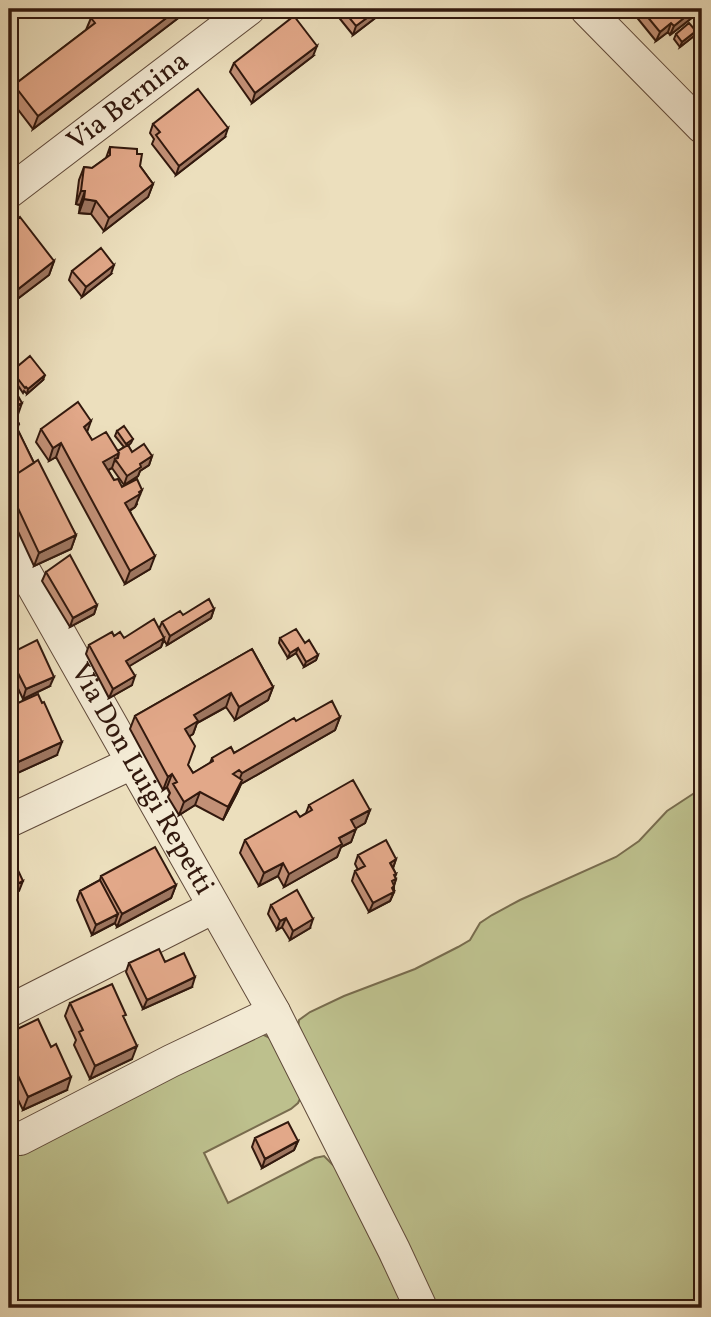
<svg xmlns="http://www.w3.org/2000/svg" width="711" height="1317" font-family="Vollkorn,serif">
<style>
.green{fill:#bdc08d;stroke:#786c4e;stroke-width:2}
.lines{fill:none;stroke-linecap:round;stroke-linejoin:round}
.minor-casing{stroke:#604a3a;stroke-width:34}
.minor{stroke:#f3ead4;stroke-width:32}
.wall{fill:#c29076;stroke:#32190e;stroke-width:2}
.shaded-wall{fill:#9e7660;stroke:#32190e;stroke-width:2}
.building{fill:#e2a889;stroke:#32190e;stroke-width:2}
.labels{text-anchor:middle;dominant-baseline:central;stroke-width:7;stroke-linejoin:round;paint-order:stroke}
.street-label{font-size:28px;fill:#32190e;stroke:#f3ead4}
</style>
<rect width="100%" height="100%" fill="#ecdfbd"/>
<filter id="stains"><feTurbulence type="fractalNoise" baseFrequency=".00286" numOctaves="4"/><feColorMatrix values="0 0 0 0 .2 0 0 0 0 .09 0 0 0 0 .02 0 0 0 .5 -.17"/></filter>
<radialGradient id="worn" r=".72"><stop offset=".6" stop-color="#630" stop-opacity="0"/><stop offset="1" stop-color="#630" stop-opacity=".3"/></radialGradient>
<path class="green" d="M702,788v520h-269l-135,-279 1,-9 11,-8 34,-16 71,-27 43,-22 12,-7 10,-17 12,-8 28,-15 96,-43 23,-16 28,-30z
M262,1034l14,7 26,54 -4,8 -7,6 -87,44 24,50 87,-45 9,-2 11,11 70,141h-396v-158z"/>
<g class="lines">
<defs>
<g id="minor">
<path d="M586,9l116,118"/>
<path id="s1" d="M9,192l240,-183"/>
<path id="s2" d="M9,544l265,468 120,238 27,58"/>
<path d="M9,821l123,-58"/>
<path d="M9,1011l205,-104"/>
<path d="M20,1139l151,-78 103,-49"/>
</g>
</defs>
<use href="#minor" class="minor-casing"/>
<use href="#minor" class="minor"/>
</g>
<path class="wall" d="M103,9h87l-157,120 -23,-30 4,-14 72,-55 5,-12z
M332,9h55l-34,26z
M630,9h66l-3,8 -23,18 -2,-3 -12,9z
M676,34l18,2 -14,11 -6,-8z
M702,43v17l-5,-7 3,-9z
M313,56l-61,47 -22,-31 4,-9z
M153,124l72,13 -49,38 -24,-31 2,-5 -4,-6z
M110,147l27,7 3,12 13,18 -5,13 -44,34 -13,-17 -12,-1 1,-8 -4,-1 3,-24 5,-13 8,1 14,-10z
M9,226l45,35 -5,14 -37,28 -3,-4z
M72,271l39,3 -29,23 -13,-17z
M12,371l31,9 -16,14 -3,-3 -1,2 -12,-18z
M9,390l7,28 3,6 -2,5 17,34 42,72 -5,14 -37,17 -25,-54z
M41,429l46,3 5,8 26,11 6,-4 -9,-11 2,-5 16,8 -2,4 -3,3 4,6 20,4 -3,9 -9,6 -2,5 -14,9 -12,-17 -4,2 6,10 8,7 15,17 -2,3 -5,4 20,58 -25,15 -69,-127 -7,4 -13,-19z
M46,572l51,33 -3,9 -24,13 -28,-46z
M214,609l-3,9 -44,27 -3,-5 -3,7 -32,19 3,19 -23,13 -23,-44 3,-9 25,-9 10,2 35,-9 3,-7 21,-7z
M280,638l25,5 13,12 -2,5 -12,7 -8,-14 -8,5 -9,-15z
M252,649l21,38 -5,13 -33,20 -9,-13 -29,16 -4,11 -4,2 -1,29 5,8 17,-10 2,-5 22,-5 62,-32 44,-4 -5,13 -94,54 -4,9 -14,27 -28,-15 -16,10 -11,-18 2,-4 -3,-6 -4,3 -33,-61 5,-13z
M9,654l41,32 -27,13 -9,-19 -3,2 -2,-6z
M9,696l4,8 44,51 -44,20 -4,-10z
M309,805l61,5 -5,13 -9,5 -5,14 -10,5 -4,10 -53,30 -6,-11 -19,10 -19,-33 5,-13 55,-23 6,-4z
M358,855l38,4 -3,9 3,6 -1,3 1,2 -2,6v7l-4,9 -21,11 -17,-31 3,-10 3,-1 -3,-6z
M101,876l75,9 -5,13 -54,29 -2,-4 -23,12 -15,-35 3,-9 20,-11z
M271,905l39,23 -20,12 -8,-13 -5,3 -9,-16z
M165,962l27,25 -49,22 -17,-37 3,-9z
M70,1003l55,17 7,39 -42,20 -16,-34 2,-5 -11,-24z
M9,1033l58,57 -44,20 -13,-27h-1z
M255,1138l43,3 -4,9 -32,18 -10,-21z"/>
<path class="shaded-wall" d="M178,9h12l-157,120 5,-13z
M379,9h8l-34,26 3,-9z
M695,9h1l-3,8 -23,18 4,-9z
M671,23l-3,9 -12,9 4,-9z
M696,31l-2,5 -14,11 2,-5z
M317,46l-4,10 -61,47 3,-10z
M228,128l-3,9 -49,38 3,-9z
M153,184l-5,13 -44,34 5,-13z
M81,191h4l-5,14 -4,-1z
M84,199l12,2 -5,13 -12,-1z
M54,261l-5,14 -37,28 5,-13z
M114,265l-3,9 -29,23 4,-10z
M45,375l-2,5 -16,14 1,-5z
M22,403l-6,17 -7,3v-13z
M91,421l-5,14 -2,-8z
M61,443l-5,14 -7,4 4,-13z
M119,453l-3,8 -1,-2 -3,9 -13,7 4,-13z
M152,456l-3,9 -9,6 -2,5 -14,9 3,-9 13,-12z
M142,490l-7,17 -15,9 5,-13 14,-11z
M76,535l-5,14 -37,17 5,-13z
M155,556l-5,13 -25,15 5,-13z
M97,605l-3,9 -24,13 3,-9z
M214,609l-3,9 -44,27 3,-9z
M164,638l-3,9 -38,23 3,-9z
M298,648l-2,5 -8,5 2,-5z
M318,655l-2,5 -12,7 2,-5z
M17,671l-3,9 -3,2 4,-9z
M135,676l-3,9 -23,13 4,-9z
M54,677l-4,9 -27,13 3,-10z
M273,687l-5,13 -33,20 4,-13z
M231,693l-5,14 -29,16 -4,11 -13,8 5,-13 9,-14z
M340,717l-5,13 -94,54 -4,9 -14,27 19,-47z
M62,742l-5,13 -44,20 5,-13z
M172,774l-5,13 -4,3 5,-13z
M200,792l-5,13 -16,10 5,-13z
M370,810l-5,13 -19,11 5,-14z
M356,829l-5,13 -10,5 -4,10 -53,30 5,-13 50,-36z
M396,859l-3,9 -3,-5z
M283,863l-5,13 -19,10 5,-13z
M396,874l-3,6 3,-1 -4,14 2,-1 -4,9 -21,11 4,-9 15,-13 6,-15z
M23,881l-4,10 -10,5v-8z
M176,885l-5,13 -54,29 5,-13z
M118,914l-3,9 -23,12 4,-10z
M286,918l-4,9 -5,3 3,-9z
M313,919l-3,9 -20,12 3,-9z
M195,977l-3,10 -49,22 4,-9z
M137,1046l-5,13 -42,20 5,-13z
M15,1069l-5,14h-1v-6l2,-6z
M71,1077l-4,13 -44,20 5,-13z
M298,1141l-4,9 -32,18 3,-9z"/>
<path class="building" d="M103,9h75l-140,107 -24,-31 81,-62 -4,-5z
M342,9h37l-23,17z
M641,9h54l-21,17 -3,-3 -11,9z
M294,16l23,30 -62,47 -21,-30z
M689,23l7,8 -14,11 -6,-8z
M198,89l30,39 -49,38 -23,-31 4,-3 -7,-8z
M110,147l27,2v5h5l-2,12 13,18 -44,34 -13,-17 -12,-2 1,-8h-4l3,-24 8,1 18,-13z
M20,217l34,44 -37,29 -8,-10v-54z
M101,248l13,17 -28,22 -14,-16z
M30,356l15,19 -17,14 -2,-2 -1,1 -13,-17z
M13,387l9,16 -13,7v-20z
M78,402l13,19 -7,6 8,13 14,-8 13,21 -16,9 11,18 4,-1 4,8 15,-8 5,11 -3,2 1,2 -15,9 30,53 -25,15 -69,-128 -8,5 -12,-19z
M13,413l6,11 -3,2 18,37 -25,16v-49l2,-6 -2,-3v-5z
M124,426l9,13 -7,5 -9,-13z
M144,444l8,12 -12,8 1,3 -14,9 -12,-17 3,-1 1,-5 -1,-2 10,-6 4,7z
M38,460l38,75 -37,18 -30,-64v-10z
M70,555l27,50 -24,13 -27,-46z
M209,599l5,10 -44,27 -8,-14 18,-11 3,4z
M154,619l10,19 -38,23 9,15 -22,13 -24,-44 23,-13 2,4 6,-4 4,6z
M296,629l9,14 4,-3 9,15 -12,7 -8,-14 -8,5 -10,-15z
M37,640l17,37 -28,12 -9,-18 -2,2 -6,-13v-6z
M252,649l21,38 -34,20 -8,-14 -37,22 4,6 -13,8 10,17 -7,19 5,8 20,-12 -1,-3 19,-11 3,6 60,-35 2,3 36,-20 8,16 -98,56 -3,-3 -6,4 9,6 -14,27 -28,-15 -16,10 -11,-18 4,-2 -5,-8 -4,3 -33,-61z
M38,694l4,9 2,-1 18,40 -44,20 -9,-21v-34z
M9,696l4,8 -4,2z
M353,780l17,30 -19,10 5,9 -17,9 3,6 -53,30 -6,-11 -19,10 -19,-33 51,-29 4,6 12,-7 -3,-5z
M386,840l10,19 -6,4 6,11 -2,1 2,4 -4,2 2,5 -2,2 2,4 -21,11 -18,-32 10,-5 -7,-11z
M155,847l21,38 -54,29 -21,-38z
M9,851l14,30 -14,7z
M100,880l18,34 -22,11 -16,-34z
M297,890l16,29 -20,12 -7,-13 -6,3 -9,-16z
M159,949l6,13 19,-9 11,24 -48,23 -18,-37z
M112,984l14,31 -3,1 14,30 -42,20 -16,-34 4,-2 -13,-27z
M38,1019l13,28 5,-3 15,33 -43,20 -13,-28 -4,2 -2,-5v-33z
M288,1122l10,19 -33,18 -10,-21z"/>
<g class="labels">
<g class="street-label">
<text stroke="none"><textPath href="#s1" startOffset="150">Via Bernina</textPath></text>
<text stroke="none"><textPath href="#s2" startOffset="270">Via Don Luigi Repetti</textPath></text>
</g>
</g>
<rect width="711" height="1317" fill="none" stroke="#ecdfbd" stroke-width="35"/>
<rect x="10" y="10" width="690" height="1296" fill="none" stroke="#32190e" stroke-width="3.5"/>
<rect x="18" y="18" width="676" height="1282" fill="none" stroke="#32190e" stroke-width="2"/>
<rect width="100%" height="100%" filter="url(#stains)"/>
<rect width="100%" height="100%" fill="url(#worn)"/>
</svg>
